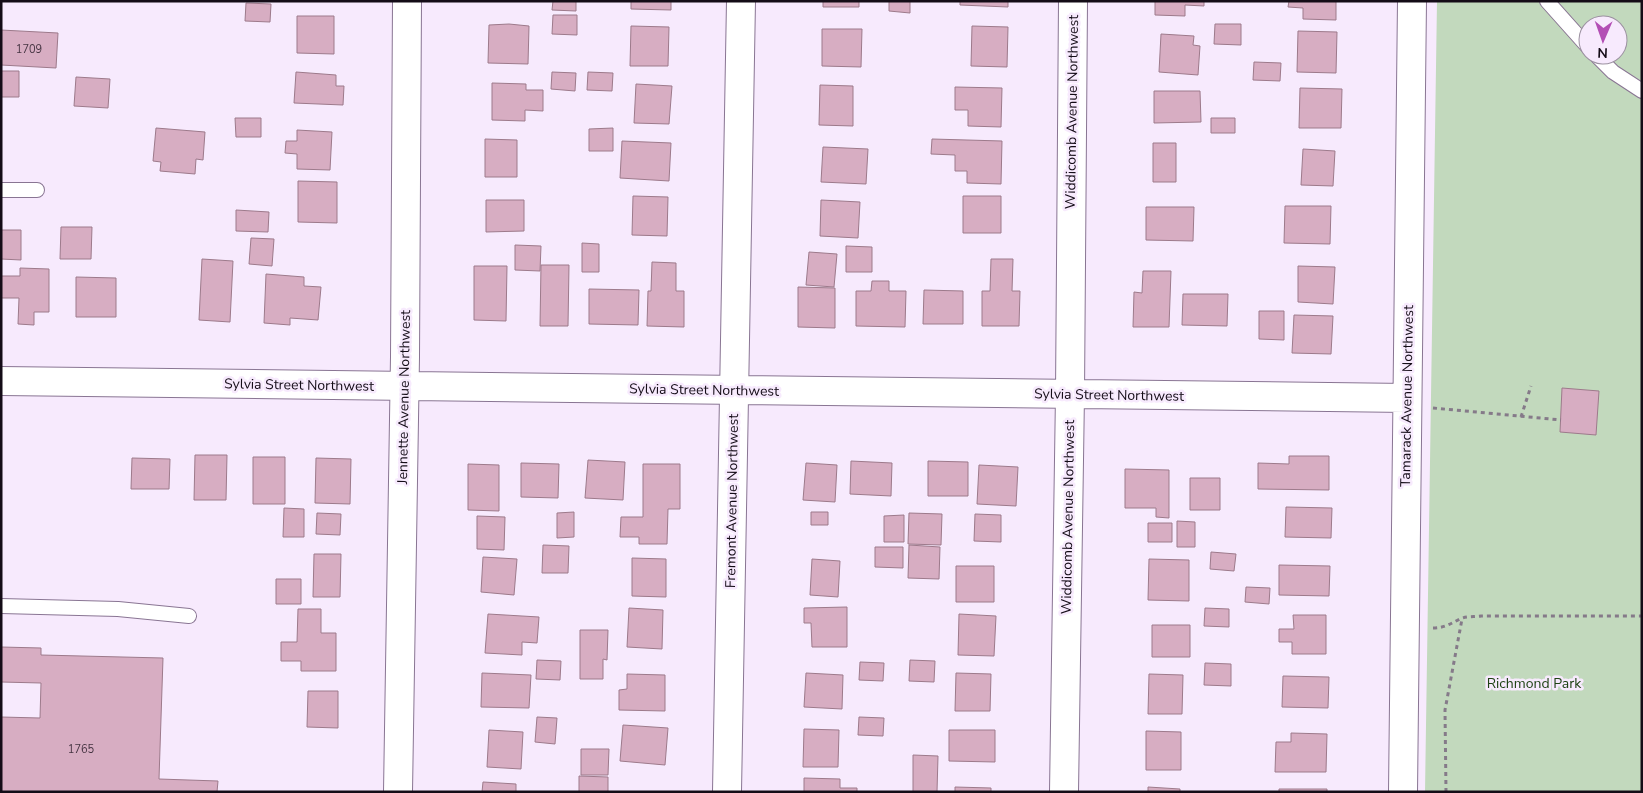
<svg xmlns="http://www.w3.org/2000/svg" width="1643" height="793" font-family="'Nunito Sans',sans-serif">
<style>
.green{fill:#c2d9bd;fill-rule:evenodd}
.building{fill:#d7adc2;stroke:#9d7a8b}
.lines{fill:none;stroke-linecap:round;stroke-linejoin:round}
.service-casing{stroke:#897593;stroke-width:16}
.minor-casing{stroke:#897593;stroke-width:30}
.path{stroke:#857a89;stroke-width:3;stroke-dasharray:4 4;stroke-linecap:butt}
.service{stroke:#fff;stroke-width:14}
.minor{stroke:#fff;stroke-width:28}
.labels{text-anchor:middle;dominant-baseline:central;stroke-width:5;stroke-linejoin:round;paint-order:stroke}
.number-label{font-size:11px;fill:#453442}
.street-label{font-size:14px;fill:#140c17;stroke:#f7eafd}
.park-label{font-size:14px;fill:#1e4213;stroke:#f7eafd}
</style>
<rect width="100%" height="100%" fill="#f7eafd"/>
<path class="green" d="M1437,1h205v791h-217zM1588,25h30v30h-30z"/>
<path class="building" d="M553,1h23v10l-24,-1z
M631,1h40v9l-40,-1z
M823,1h36v6h-36z
M889,1h21v12l-21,-2z
M960,1h48v6l-48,-2z
M1155,1h49v5l-19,-1v11l-30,-1z
M1289,1h47v19l-33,-1v-11l-15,-1z
M246,3l25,1 -1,18 -25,-1z
M553,15h24v20l-25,-1z
M297,16h37v38l-37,-1z
M509,24l20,2 -1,38 -40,-1 1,-38z
M1215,24h26v21l-27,-1z
M631,26l38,1 -1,39h-38z
M972,26l36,1 -1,40 -36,-1z
M822,29h40l-1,38 -39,-1z
M1,30l57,3 -2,35 -55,-3z
M1298,31l39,1 -1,41 -39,-1z
M1161,34l33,2 -1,9 7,1 -2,29 -39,-3z
M1254,62l27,1 -1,18 -27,-1z
M1,71h18v26h-18z
M296,72l40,3v11h8l-1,19 -49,-2z
M552,72l24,1 -1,18 -24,-2z
M588,72l25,1 -1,18 -25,-1z
M76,77l34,2 -2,29 -34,-2z
M492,83l34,1v6h17v21l-18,-1v11l-33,-1z
M636,84l36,2 -3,38 -35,-1z
M820,85l33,1v40l-34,-1z
M955,87l47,1 -1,39 -33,-1v-16h-13z
M1300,88l42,1 -1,39h-42z
M1154,91h46l1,31 -47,1z
M235,118h26v19h-25z
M1211,118h24v15h-24z
M156,128l49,4 -2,28 -7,-1 -1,15 -35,-3 1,-9 -8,-1z
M613,128v23h-24v-22z
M297,130l35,2 -2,38 -33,-1v-15l-12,-1 1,-12h11z
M485,139l32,1v37h-32z
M932,139l70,2 -1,43 -34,-1v-12h-12v-16l-24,-1z
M622,141l49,2 -2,38 -49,-3z
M1153,143h23v39h-23z
M823,147l45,2 -2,35 -45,-2z
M1303,149l32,2 -2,35 -32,-1z
M298,181l39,1v41l-39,-1z
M633,196l35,1 -1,39 -35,-1z
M963,196h38v37h-38z
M486,200h38v31l-38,1z
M821,200l39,2 -2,36 -38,-2z
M1285,206h46l-1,38 -46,-1z
M1146,207h48l-1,34 -47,-1z
M236,210l33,2 -1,20 -32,-1z
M61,227h31l-1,32h-31z
M1,230h20v30l-20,-1z
M251,238l23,1 -2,27 -23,-2z
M582,243l17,1v28h-17z
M515,245l26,1 -1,25 -25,-1z
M846,246l26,1v25h-26z
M809,252l28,2 -3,33 -28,-2z
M202,259l31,2 -3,61 -31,-2z
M991,259h22l-1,32h8l-1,35h-37v-35h8z
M652,262l24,1v28h8v36l-37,-1 1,-35h3z
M541,265h28l-1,61h-28z
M474,266h33l-1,55 -32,-1z
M1298,266l37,1 -2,37 -35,-2z
M20,268l29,1v43h-15v13l-16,-1 1,-26h-18v-22h19z
M1143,271h28l-2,56h-36l1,-35 8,1z
M266,274l38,3v9l17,1 -3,33 -28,-2v7l-26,-2z
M76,277l40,1v39h-40z
M872,281h17v10h17l-1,36 -49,-1v-35h15z
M798,287l37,1v40l-37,-1z
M589,289l50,1 -1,35 -49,-1z
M924,290l39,1v33h-40z
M1183,294h45l-1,32 -45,-1z
M1259,311h25v29l-25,-1z
M1294,315l39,1 -2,38 -39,-1z
M1562,388l37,3 -3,44 -36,-3z
M195,455h32l-1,45h-32z
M1289,456h40v34l-71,-1v-26l31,1z
M253,457h32v47h-32z
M132,458l38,1 -1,30h-38z
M316,458l35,1 -1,45 -35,-1z
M588,460l37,2 -2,38 -38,-2z
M851,461l41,2 -1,33 -41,-2z
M928,461l40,1v34h-40z
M521,463l38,1 -1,34 -37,-1z
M806,463l31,2 -2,37 -32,-2z
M468,464l31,1v46l-31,-1z
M643,464h37v45h-12l-1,35h-28v-7h-19l1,-20h22z
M979,465l39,2 -2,39 -39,-2z
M1125,469l44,1v48l-13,-1v-9h-31z
M1190,478h30v32h-30z
M1286,507l46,1 -1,30 -46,-1z
M284,508l20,1v28h-21z
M574,512v25l-17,1v-25z
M811,512h17v13h-17z
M317,513l24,1 -1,21 -24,-1z
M909,513l33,1 -1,31 -33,-1z
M975,514l26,1v27l-27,-1z
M904,515v27h-20v-26z
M477,516l28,1 -1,33 -27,-1z
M1177,521l18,1v25h-18z
M1148,523h24v19h-24z
M543,545l26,1 -1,27h-26z
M909,545l31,2 -1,32 -31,-1z
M875,547h28v21l-28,-1z
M1211,552l25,2 -2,17 -24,-2z
M314,554h27l-1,43h-27z
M483,557l34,2 -3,36 -33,-3z
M632,558l34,1v38l-34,-1z
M812,559l28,2 -2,36 -28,-2z
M1149,559l40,1v41l-41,-1z
M1279,565l51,1 -1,30 -50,-1z
M956,566h38v36h-38z
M276,579h25v25h-25z
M1246,587l24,1 -1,16 -24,-2z
M847,607v40h-35l-1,-24h-7v-15z
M629,608l34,2 -1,39 -35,-2z
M1205,608l24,1v18l-25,-1z
M298,609h23v24h15v38h-35v-10h-20v-19h16z
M488,614l51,3 -2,26 -15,-1v13l-37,-2z
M959,614l37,2 -2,40 -36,-1z
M1293,615h33v39h-34v-12h-13v-13h15z
M1152,625h38v32h-38z
M580,630h28l-1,30 -4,-1v20h-23z
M1,647l40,1v7l122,3 -4,121 59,2 -1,11h-216v-75l39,1 1,-35 -40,-1z
M537,660l24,1 -1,19 -24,-1z
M910,660l25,1 -1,21 -25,-1z
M860,662l24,1 -1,18 -24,-1z
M1205,663l26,1v22l-27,-1z
M482,673l49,2 -2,33 -48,-1z
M806,673l37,2 -1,34 -38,-2z
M956,673l35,1 -1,37h-35z
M627,674l38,1v36l-46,-1v-20l8,-1z
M1149,674l34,1 -1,39h-34z
M1283,676l46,1 -1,31 -46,-1z
M308,691h30v37l-31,-1z
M537,717l20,1 -2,26 -20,-2z
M859,717l25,1 -1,18 -25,-1z
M623,725l45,3 -3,37 -45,-4z
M804,729l35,1 -1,37h-35z
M489,730l34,2 -2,37 -34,-2z
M949,730h46v32l-46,-1z
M1146,731l35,1v38h-35z
M1291,733l36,1 -1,38h-51l1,-30h15z
M581,749h28l-1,26h-27z
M913,755l25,1 -1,36h-24z
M579,776l29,1v15h-29z
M804,778l36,1v9h17v4h-53z
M483,782l33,2v8h-34z
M955,787l36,1v4h-36z
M1148,787l32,2v3h-32z
M1279,789h48v3h-48z"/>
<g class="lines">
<defs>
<path id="service" d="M1547,1l41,46
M1596,55l17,17 29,19
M1,190h36
M1,606l117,3 71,7"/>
<path id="minor" d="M1,381l1406,17
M398,792l7,-435 2,-356
M727,792l14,-791
M1064,792l6,-398 3,-393
M1403,792l9,-791"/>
</defs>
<use href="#service" class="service-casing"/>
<use href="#minor" class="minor-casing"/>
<path class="path" d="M1433,408l128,12
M1521,417l10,-31
M1433,628c11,0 17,-4 27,-9 6,-3 14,-2 21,-3h161
M1446,792l-1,-82 17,-91"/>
<use href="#service" class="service"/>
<use href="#minor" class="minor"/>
</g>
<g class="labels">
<g class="number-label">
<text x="29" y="49">1709</text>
<text x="81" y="749">1765</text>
</g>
<g class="street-label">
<text transform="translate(1072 112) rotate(-89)">Widdicomb Avenue Northwest</text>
<text transform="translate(299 385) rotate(1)">Sylvia Street Northwest</text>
<text transform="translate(704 390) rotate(1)">Sylvia Street Northwest</text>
<text transform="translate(1109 395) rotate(1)">Sylvia Street Northwest</text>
<text transform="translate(1407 396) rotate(-89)">Tamarack Avenue Northwest</text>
<text transform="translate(404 397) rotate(-89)">Jennette Avenue Northwest</text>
<text transform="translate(732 501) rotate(-89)">Fremont Avenue Northwest</text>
<text transform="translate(1068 517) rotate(-89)">Widdicomb Avenue Northwest</text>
</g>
<g class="park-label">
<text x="1534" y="683">Richmond Park</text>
</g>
</g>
<rect width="1643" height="793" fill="none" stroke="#140c17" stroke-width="5"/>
<g transform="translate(1603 40) rotate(182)"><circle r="24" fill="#f7eafd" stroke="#9c91a1"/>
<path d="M0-4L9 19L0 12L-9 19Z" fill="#b34fb5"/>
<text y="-8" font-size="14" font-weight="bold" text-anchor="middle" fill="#140c17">N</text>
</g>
</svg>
